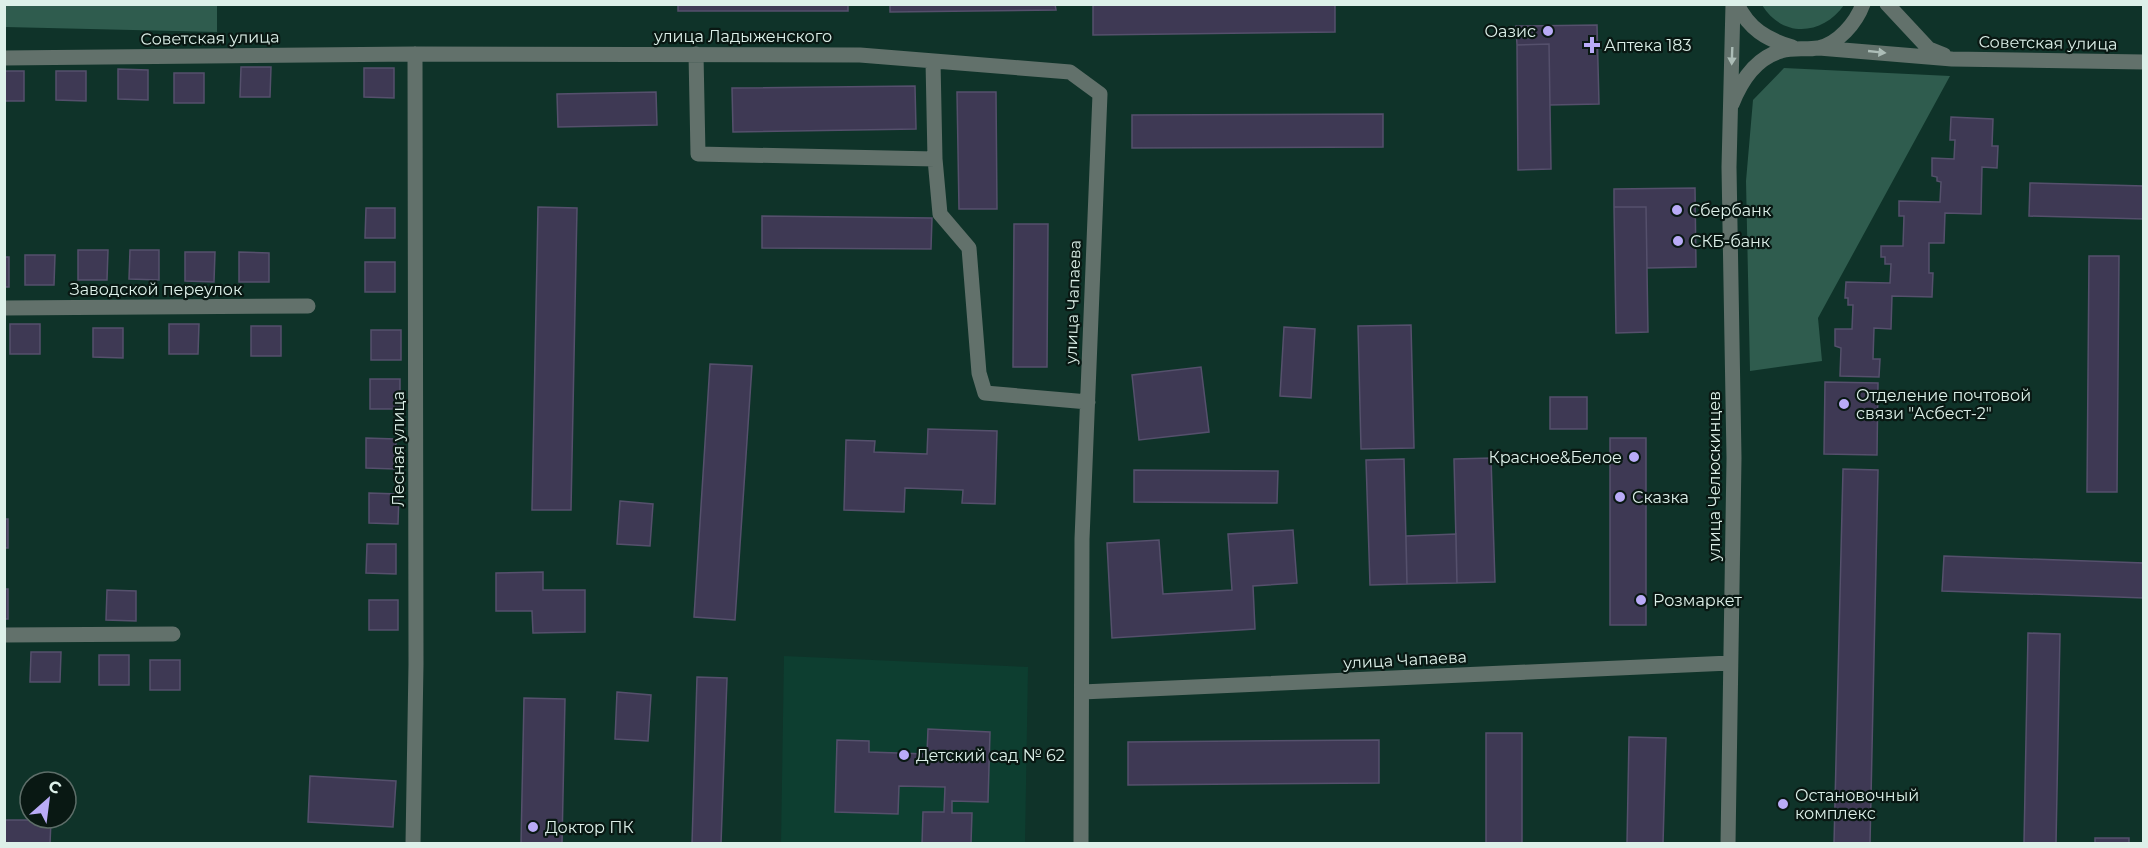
<svg xmlns="http://www.w3.org/2000/svg" width="2148" height="848" font-family="Montserrat,sans-serif">
<style>
.built{fill:#0d3e30}
.green{fill:#2f5c4e}
.building{fill:#3e3954;stroke:#55506c;stroke-width:1.5}
.lines{fill:none;stroke-linecap:round;stroke-linejoin:round}
.minor{stroke:#62716b;stroke-width:15}
.oneway{fill:#acbdb7}
.poi-dot{fill:#b9abf7;stroke:#091813;stroke-width:2}
.labels{text-anchor:middle;dominant-baseline:central;stroke-width:4.5;stroke-linejoin:round;paint-order:stroke}
.poi-label{font-size:16px;fill:#ddf0e9;stroke:#091813;text-anchor:start}
.street-label{font-size:16px;fill:#ddf0e9;stroke:#091813}
</style>
<rect width="100%" height="100%" fill="#0f3329"/>
<path class="built" d="M784,656l244,11 -3,176 -244,1z"/>
<path class="green" d="M4,5h213v27l-212,-5z
M1762,5h82c-21,30 -61,34 -82,0z
M1784,68l166,8 -132,242 4,43 -72,10 -4,-190 7,-81z"/>
<path class="building" d="M678,4h170v7h-170z
M890,4h165l1,6 -166,2z
M1093,4h242v28l-242,3z
M1597,25l2,79 -49,1 -1,-61 -32,1 -1,-19z
M1549,44l2,125 -33,1 -1,-125z
M241,67h30l-1,30h-30z
M364,68h30v30l-30,-1z
M118,69l30,1v30l-30,-1z
M4,71h20v30h-20z
M56,71h30v30l-30,-1z
M174,73h30v30h-30z
M915,86l1,43 -183,3 -1,-44z
M656,92l1,33 -99,2 -1,-33z
M957,92h39l1,117h-38z
M1383,114v33l-251,1v-33z
M1951,117l42,2 -1,27h6l-1,22 -15,-1 -1,47 -36,-1 -1,30h-15v30h4l-1,24 -40,-1 -1,33 -17,-1 -1,31h7l-1,18 -39,-1 1,-28 -6,-2v-17h17l1,-24h-5v-7h-3l1,-16 44,1 1,-19h-6v-7h-4v-11h22l1,-30h-5v-15l41,1 1,-20 -4,-1v-4l-5,-1v-18l22,1 1,-19h-5z
M2030,183l114,3v33l-115,-3z
M1695,188l1,79 -49,1 -1,-61h-32v-18z
M538,207l39,1 -6,302h-39z
M1614,207h32l2,125 -32,1z
M366,208h29v30h-30z
M762,216l170,2 -1,31 -169,-1z
M1014,224h34l-1,143h-34z
M78,250h30l-1,30h-29z
M130,250h29v30l-30,-1z
M185,252h30l-1,30 -29,-1z
M239,252l30,1v29h-30z
M25,255h30l-1,30h-29z
M2089,256h30l-2,236h-30z
M4,257h5v30h-5z
M365,262h30v30h-30z
M10,324h30v30h-30z
M169,324h30l-1,30h-29z
M1411,325l3,123 -53,1 -3,-123z
M251,326h30v30h-30z
M1284,327l31,2 -4,69 -31,-2z
M93,328h30v30l-30,-1z
M371,330h30v30h-30z
M710,364l42,2 -17,254 -41,-3z
M1201,367l8,65 -70,8 -7,-65z
M370,379h30v30h-30z
M1825,382l53,1 -1,72 -53,-1z
M1550,397h37v32h-37z
M928,429l69,2 -2,73 -33,-1 1,-13 -58,-2 -1,24 -60,-2 2,-70 29,1 -1,11 53,2z
M366,438l30,1 -1,30 -29,-1z
M1610,438h36v187h-36z
M1491,458l4,124 -38,1 -3,-124z
M1404,459l3,125 -37,1 -4,-125z
M1843,469l35,1 -8,374h-36z
M1134,470l144,1 -1,32 -143,-1z
M369,493l30,1 -1,30 -29,-1z
M620,501l33,3 -3,42 -33,-2z
M4,519h4v29h-4z
M1293,530l4,53 -44,3 2,43 -143,9 -5,-95 52,-3 4,54 69,-4 -4,-56z
M1456,534l1,49 -50,1 -1,-48z
M367,544h29v30l-30,-1z
M1944,556l200,7v35l-202,-7z
M543,572v18h42v42l-52,1 -1,-22h-36v-38z
M4,589h4v30h-4z
M107,590l29,1v30l-30,-1z
M369,600h29v30h-29z
M2028,633l32,1 -4,210h-32z
M31,652h30l-1,30h-30z
M99,655h30v30h-30z
M150,660h30v30h-30z
M697,677l30,1 -6,166h-29z
M617,692l34,3 -3,46 -33,-2z
M524,698l41,1 -3,145h-41z
M928,729l62,3 -2,70 -36,-1v12h20l-1,31h-49l1,-32h21l1,-25 -46,-1 -1,28 -63,-2 2,-72 32,1v11l58,2z
M1486,733h36v111h-36z
M1629,737l37,1 -3,106h-36z
M1379,740v43l-251,2v-43z
M310,776l86,5 -3,46 -85,-5z
M4,820h47l-1,24h-46z
M2095,838h34v6h-34z"/>
<g class="lines">
<path class="minor" d="M1737,4c12,25 29,35 55,43
M1887,4l42,45 15,6
M1819,48l133,11 192,3
M696,54l2,100 237,5 -2,-98
M4,58l411,-4 445,1 210,17 30,22 -18,445 -1,305
M1732,104c9,-23 24,-46 49,-53 12,-4 24,-1 37,-3 20,-4 38,-25 45,-44
M935,159l5,55 29,34 10,125 6,20 103,9
M4,308l304,-2
M4,635l169,-1
M1082,692l648,-29
M413,844l3,-180 -1,-610
M1728,844l6,-386 -5,-291 4,-163"/>
</g>
<defs><path id="oneway-solid" d="M-6-.8H1V-3.2L6.5 0L1 3.2V.8H-6Z" transform="scale(1.5)"/></defs>
<g class="oneway">
<use href="#oneway-solid" transform="translate(1877 52) rotate(6)"/>
<use href="#oneway-solid" transform="translate(1732 56) rotate(92)"/>
</g>
<g class="poi-dot">
<circle cx="1548" cy="31" r="6"/>
<path d="M1589 36h6v6h6v6h-6v6h-6v-6h-6v-6h6z"/>
<circle cx="1677" cy="210" r="6"/>
<circle cx="1678" cy="241" r="6"/>
<circle cx="1844" cy="404" r="6"/>
<circle cx="1634" cy="457" r="6"/>
<circle cx="1620" cy="497" r="6"/>
<circle cx="1641" cy="600" r="6"/>
<circle cx="904" cy="755" r="6"/>
<circle cx="1783" cy="804" r="6"/>
<circle cx="533" cy="827" r="6"/>
</g>
<g class="labels">
<g class="poi-label">
<text x="1536" y="31" text-anchor="end">Оазис</text>
<text x="1604" y="45">Аптека 183</text>
<text x="1689" y="210">Сбербанк</text>
<text x="1690" y="241">СКБ-банк</text>
<text x="1856" y="395">Отделение почтовой<tspan x="1856" dy="18">связи "Асбест-2"</tspan></text>
<text x="1622" y="457" text-anchor="end">Красное&amp;Белое</text>
<text x="1632" y="497">Сказка</text>
<text x="1653" y="600">Розмаркет</text>
<text x="916" y="755">Детский сад № 62</text>
<text x="1795" y="795">Остановочный<tspan x="1795" dy="18">комплекс</tspan></text>
<text x="545" y="827">Доктор ПК</text>
</g>
<g class="street-label">
<text x="743" y="36">улица Ладыженского</text>
<text transform="translate(210 38) rotate(-1)">Советская улица</text>
<text transform="translate(2048 43) rotate(1)">Советская улица</text>
<text x="156" y="289">Заводской переулок</text>
<text transform="translate(1073 302) rotate(-88)">улица Чапаева</text>
<text transform="translate(398 449) rotate(-90)">Лесная улица</text>
<text transform="translate(1714 476) rotate(-90)">улица Челюскинцев</text>
<text transform="translate(1405 660) rotate(-3)">улица Чапаева</text>
</g>
</g>
<rect width="2148" height="848" fill="none" stroke="#ddf0e9" stroke-width="12"/>
<g transform="translate(48 800) rotate(28)"><circle r="28" fill="#091813" stroke="#5e6e69" stroke-width="1.5"/>
<path d="M0-4.5L10 22L0 15L-10 22Z" fill="#b9abf7"/>
<text y="-9" font-size="16" font-weight="bold" text-anchor="middle" fill="#ddf0e9">С</text>
</g>
</svg>
